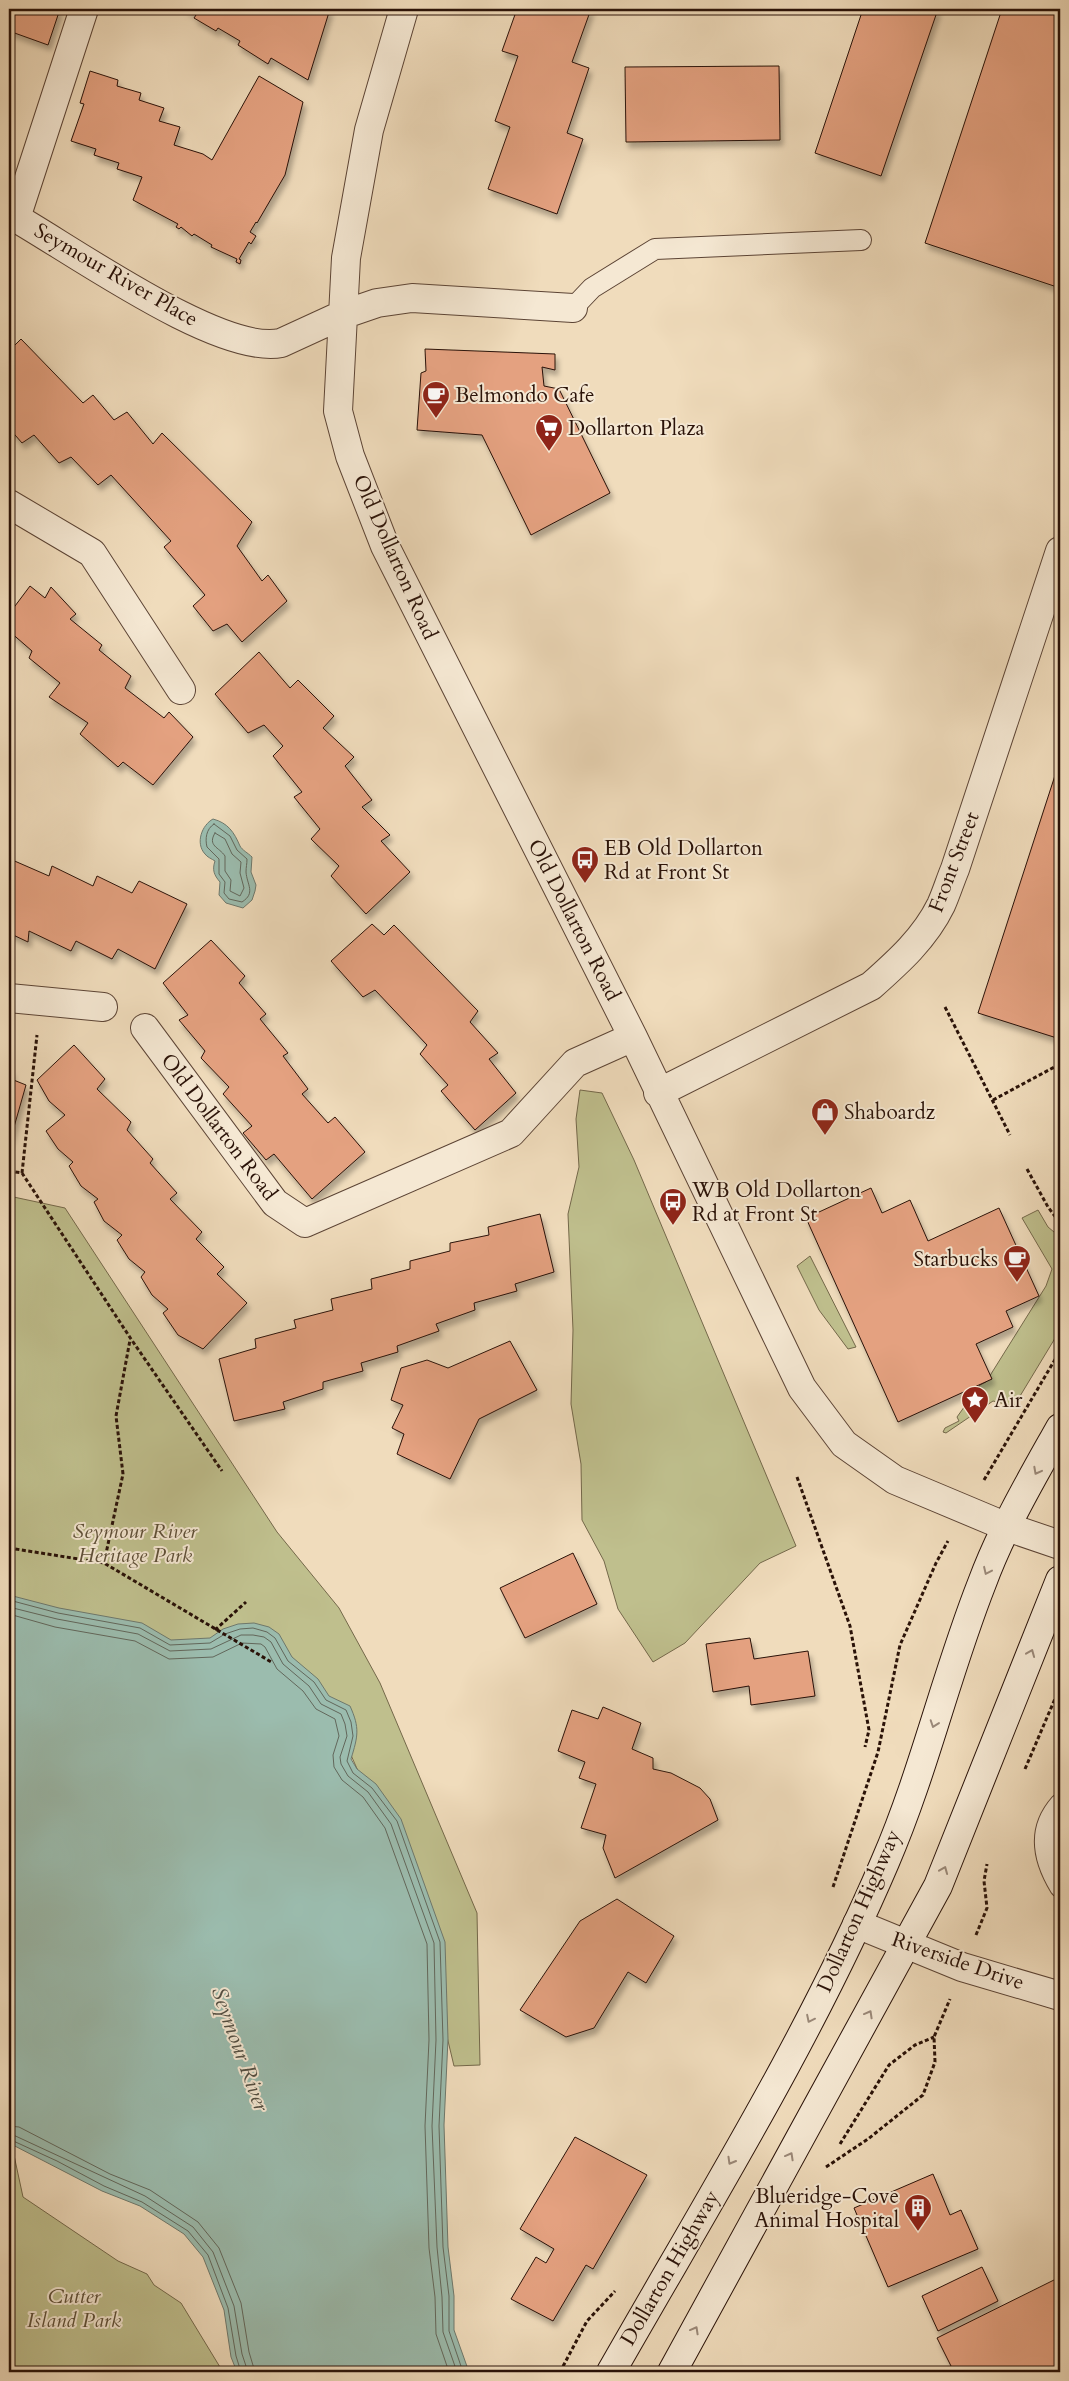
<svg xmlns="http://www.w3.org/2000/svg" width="1069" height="2381" font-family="Cardo,serif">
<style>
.green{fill:#bfbf8d;stroke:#74684a}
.water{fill:#9bbcae;stroke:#6e786c}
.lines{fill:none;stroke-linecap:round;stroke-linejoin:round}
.shore{stroke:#62675b;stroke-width:1}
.building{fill:#e4a180;stroke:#2a1208;filter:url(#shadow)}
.service-casing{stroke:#5c4435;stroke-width:22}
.minor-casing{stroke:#5c4435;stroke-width:30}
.secondary-casing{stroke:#2a1208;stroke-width:30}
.path{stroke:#2a1208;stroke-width:3;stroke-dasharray:4 2.5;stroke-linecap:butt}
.service{stroke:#f5e8d3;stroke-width:20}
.minor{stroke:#f5e8d3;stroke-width:28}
.secondary{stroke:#f5e8d3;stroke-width:28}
.oneway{stroke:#9a8878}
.labels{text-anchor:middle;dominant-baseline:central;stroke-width:4;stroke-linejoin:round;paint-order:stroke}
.street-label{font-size:21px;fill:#2a1208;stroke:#f5e8d3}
.poi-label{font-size:21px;fill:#2a1208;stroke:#f5e8d3;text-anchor:start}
.park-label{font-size:21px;font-style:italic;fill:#5e4f37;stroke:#f5e8d3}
.water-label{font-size:22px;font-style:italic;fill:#524e42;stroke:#f5e8d3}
</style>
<defs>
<filter id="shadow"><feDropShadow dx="3" dy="5.5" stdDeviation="2.5" flood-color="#0004"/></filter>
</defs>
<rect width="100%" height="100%" fill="#f0dcbc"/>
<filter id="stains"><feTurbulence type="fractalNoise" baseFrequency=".004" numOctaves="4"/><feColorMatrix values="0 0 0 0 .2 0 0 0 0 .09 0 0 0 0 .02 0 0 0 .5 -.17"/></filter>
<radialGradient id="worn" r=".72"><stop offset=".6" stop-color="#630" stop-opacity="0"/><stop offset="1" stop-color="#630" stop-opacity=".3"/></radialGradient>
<path class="green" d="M580,1090l22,3 32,67 162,386 -36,17 -75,80 -32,19 -35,-53 -14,-48 -22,-41 -1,-56 -10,-60 2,-74 -5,-116 11,-47 -3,-48z
M9,1196l56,12 212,324 62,76 41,75 97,230 3,152 -26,1 -41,-172 -71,-159 -333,-93z
M1038,1210l10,17 12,10v93l-46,76 -21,-5 -47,32 -3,-1 2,-4 14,-7 -2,-4 23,-32 6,-3 60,-96 6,-17 -30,-51z
M810,1256l46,91 -8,2 -29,-39 -22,-44z
M9,2132l14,65 95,64 29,13 7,11 27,18 42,69h-214z"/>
<path class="water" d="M213,819c15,4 21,13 27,27 2,4 8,7 12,11l-1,15 5,13 -1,6 -3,9 -9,8 -17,-5 -7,-8 1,-13c-6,-7 -8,-12 -5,-21 -3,-2 -8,-4 -10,-7 -10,-11 -3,-29 8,-35z
M9,1595l50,13 83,15 29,17 39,-2 13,-9 15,-5 16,-1 15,4 10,7 13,23 26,22 11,17 21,10c10,22 8,30 1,53l6,10 19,15 25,35 44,123 3,97 -4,86 4,122 6,49v34l15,42h-232l-6,-15 -7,-47 -21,-53 -19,-23 -44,-28 -38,-15 -93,-48z"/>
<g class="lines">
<path class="shore" d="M214,824l16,12 7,14 10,9c0,5 -1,8 -1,13 1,13 10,21 -4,30l-13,-3 -5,-6 1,-11 -6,-8v-15l-12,-12c-2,-8 -1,-18 7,-23z
M215,833l10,6 7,15 9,8 -1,11 4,15 -4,8 -10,-5 1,-11 -6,-9v-15c-6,-9 -18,-10 -10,-23z
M9,1600l49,13 82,15 30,17 40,-2 15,-9 15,-5 13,-1 14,4 8,6 13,23 26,21 12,18 20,10 5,12 2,14 -6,25 6,12 19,15 25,33 43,121 3,98 -4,86 4,121 6,49v35l14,41
M9,1607l48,12 81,15 32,17 41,-2 30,-14h12l11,2 7,5 12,22 26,22 12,18 20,10 4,10 2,12 -7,21 1,7 7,12 20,16 23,32 43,119 2,97 -4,86 5,121 5,50 1,35 14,40
M9,1614l46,13 80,14 34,18 44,-2 29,-14 19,1 4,3 12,22 26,22 13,18 19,10 4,17 -6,19 1,12 8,13 21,17 22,31 42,116 2,96 -4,86 4,122 6,49 1,37 13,38
M9,2126l10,1 91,47 40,16 48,32 21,26 22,55 8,49 6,20
M9,2133l136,63 48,31 20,25 21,54 8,48 6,18
M9,2139l48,22 47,25 38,16 46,29 20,24 20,53 8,48 5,16"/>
</g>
<path class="building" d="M9,9h51l-12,36 -39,-14z
M185,9h145l-22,71 -37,-22 -3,6 -30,-19 2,-4 -22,-13 -2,3 -22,-13 2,-3z
M517,9h74l-19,53 17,6 -22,65 16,6 -26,75 -69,-25 22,-62 -15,-6 23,-65 -16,-5z
M863,9h75l-57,167 -66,-23z
M1002,9h58v279l-135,-45z
M779,66l1,74 -154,2 -1,-75z
M90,71l28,9 -1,6 24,7 -2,7 25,8 -5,13 21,6 -6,18 29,9 9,6 47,-84 44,26 -18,73 -28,48 -1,-1 -6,10 6,4 -5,8 -2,-2 -10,17 2,1 -1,4 -4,-2 1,-3 -26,-12 1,-2 -18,-11 -2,2 -11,-9 -2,2 -3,-2 2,-3 -45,-24 9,-23 -25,-8 2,-6 -25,-8 2,-6 -25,-8 13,-37 -4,-1z
M21,339l62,64 10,-8 21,25 13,-8 26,32 9,-11 90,89 -15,24 25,35 6,-6 19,26 -45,41 -15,-18 -14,7 -20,-25 12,-11 -41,-48 7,-6 -60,-66 -13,10 -27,-28 -12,6 -25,-28 -12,8 -13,-15v-77z
M425,349l130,5v16l-13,-3 2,19 15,3 51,104 -79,42 -49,-100 -65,-5 4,-57 5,-2z
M30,586l15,12 6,-11 25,27 -6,5 32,26 -3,5 32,26 -6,12 39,30 5,-6 24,25 -40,48 -30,-23 -5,5 -38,-33 8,-11 -39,-26 11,-14 -31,-25 3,-7 -23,-20v-17z
M259,652l31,36 8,-8 36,36 -11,12 31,29 -9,9 27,34 -10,7 28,28 -9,6 29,31 -44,42 -35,-38 8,-10 -28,-27 9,-10 -26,-32 8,-5 -29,-36 10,-10 -19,-21 -16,8 -33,-39z
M1060,760v279l-82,-26z
M10,859l39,17 3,-10 41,20 4,-10 35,17 7,-12 48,23 -32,65 -37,-20 -6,10 -36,-18 -5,10 -42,-20 -1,11 -19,-9z
M372,924l12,11 10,-10 84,86 -8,11 28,31 -9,6 27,34 -41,37 -34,-39 7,-6 -28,-31 7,-9 -52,-55 -12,7 -32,-36z
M211,940l34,36 -6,7 27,31 -6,5 28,34 -5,3 25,33 -6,5 26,29 7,-6 30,35 -53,47 -38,-45 -8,6 -23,-27 9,-7 -29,-32 6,-7 -28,-29 4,-7 -26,-31 9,-5 -25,-32z
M74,1045l31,34 -8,10 34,33 -4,8 26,29 -3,4 27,30 -7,6 32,33 -6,7 28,28 -7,7 30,29 -44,46 -25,-14 -15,-22 5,-4 -16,-14 -11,-18 4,-5 -16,-13 -12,-19 5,-5 -18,-14 -10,-19 4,-3 -17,-13 -12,-20 4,-4 -15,-13 -12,-18 19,-16 -16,-14 -12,-21z
M9,1070l3,1 -1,8 15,6 -16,56z
M871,1188l11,25 28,-13 18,41 71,-33 40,88 -33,15 7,16 -37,17 16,35 -94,43 -92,-204z
M540,1214l14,58 -39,12 2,7 -43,12 1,7 -39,14 3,7 -42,15 1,6 -37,11 2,8 -40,11v7l-40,13 2,7 -51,12 -15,-62 37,-11 -1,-9 41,-11 -2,-8 39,-10 -2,-11 41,-10 -1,-10 39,-10v-8l40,-10v-8l39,-8 -1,-8z
M510,1341l27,49 -58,29 -29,60 -53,-25 7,-20 -12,-6 11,-23 -12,-5 10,-32 26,-8 21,8z
M573,1553l24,51 -72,34 -25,-50z
M750,1638l4,21 54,-8 7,45 -64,9 -2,-19 -36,6 -7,-48z
M603,1707l38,16 -9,26 21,9v11l18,4 29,15 10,11 8,21 -103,58 -12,-30 3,-13 -25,-7 15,-44 -17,-6 6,-16 -27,-11 14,-41 26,9z
M617,1899l57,37 -28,47 -18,-11 -34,56 -28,9 -46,-27 60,-89z
M575,2137l72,38 -54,94 -7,-4 -33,56 -42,-22 25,-42 10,6 8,-14 -34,-20z
M933,2174l17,41 11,-5 17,39 -90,38 -34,-79z
M982,2267l16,34 -60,30 -16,-35z
M1060,2277v95h-106l-17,-34z"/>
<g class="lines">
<defs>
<path id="service" d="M573,308l19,-20 63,-39 206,-9
M1060,1804c-23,26 -17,55 0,83"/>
<path id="minor" d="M404,9l-35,121 -23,128 -8,153 12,45 35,90 248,491 169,351 42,56 51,36 112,47 53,18
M9,214c58,32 210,142 272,129l61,-28 35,-12 35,-5 161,10
M16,218l68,-209
M9,504l83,49 89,137
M9,998l94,9
M145,1028l130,175 30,20 206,-90 64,-70 58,-26
M658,1093l213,-107c27,-24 54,-48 70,-81 5,-11 9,-24 14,-36l105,-318
M857,1924l105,43 98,29"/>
<path id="secondary" d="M611,2372c95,-167 198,-332 274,-510 39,-90 61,-188 97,-279 20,-54 50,-105 78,-155
M672,2372l266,-486 122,-306"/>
</defs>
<use href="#service" class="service-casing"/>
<use href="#minor" class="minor-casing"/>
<use href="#secondary" class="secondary-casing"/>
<path class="path" d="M945,1007l65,128
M993,1100l67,-36
M1027,1169l21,38 12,16
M9,1171l13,2 109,166 91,132
M22,1173l15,-138
M797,1477l53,149 19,104 -4,17
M984,1480l76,-129
M9,1548l95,15 169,100
M104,1563l19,-89 -7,-58 14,-76
M215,1630l31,-28
M1025,1769l35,-82
M833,1887l45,-135 22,-107 36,-82 12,-22
M976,1935l11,-27 -3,-27 3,-17
M840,2144l49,-79 26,-20 19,-8
M826,2167l42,-28 55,-44 12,-33 -1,-25 16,-38
M560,2372l27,-51 28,-30"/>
<use href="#service" class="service"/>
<use href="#minor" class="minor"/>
<use href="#secondary" class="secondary"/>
</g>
<defs><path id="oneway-chevron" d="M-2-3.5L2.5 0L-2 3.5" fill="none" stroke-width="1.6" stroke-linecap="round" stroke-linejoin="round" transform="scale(1.25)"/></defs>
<g class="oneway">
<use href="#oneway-chevron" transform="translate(1037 1471) rotate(118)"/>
<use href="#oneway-chevron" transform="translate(987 1571) rotate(115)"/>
<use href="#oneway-chevron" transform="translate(1031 1653) rotate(-68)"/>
<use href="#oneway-chevron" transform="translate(934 1724) rotate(109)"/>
<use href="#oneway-chevron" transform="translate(944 1870) rotate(-68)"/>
<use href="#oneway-chevron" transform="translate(869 2014) rotate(-61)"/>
<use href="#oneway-chevron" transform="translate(810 2019) rotate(116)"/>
<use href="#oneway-chevron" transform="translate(790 2156) rotate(-61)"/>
<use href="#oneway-chevron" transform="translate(731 2161) rotate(120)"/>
<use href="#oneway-chevron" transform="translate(695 2330) rotate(-61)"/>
</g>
<defs>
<symbol id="cafe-pin" viewBox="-11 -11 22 30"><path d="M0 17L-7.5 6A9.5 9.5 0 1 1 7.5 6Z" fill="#8f2418" stroke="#f5e8d3"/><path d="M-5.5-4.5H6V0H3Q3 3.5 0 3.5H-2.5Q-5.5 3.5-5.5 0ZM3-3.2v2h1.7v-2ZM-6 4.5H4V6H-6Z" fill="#fff"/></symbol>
<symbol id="supermarket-pin" viewBox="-11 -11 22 30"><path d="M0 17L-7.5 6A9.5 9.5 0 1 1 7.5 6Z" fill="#8f2418" stroke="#f5e8d3"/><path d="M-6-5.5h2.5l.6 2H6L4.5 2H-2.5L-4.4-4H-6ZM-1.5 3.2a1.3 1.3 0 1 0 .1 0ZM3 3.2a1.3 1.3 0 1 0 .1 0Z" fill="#fff"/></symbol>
<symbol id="bus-pin" viewBox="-11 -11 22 30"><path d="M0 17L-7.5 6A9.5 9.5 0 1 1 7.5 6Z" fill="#8f2418" stroke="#f5e8d3"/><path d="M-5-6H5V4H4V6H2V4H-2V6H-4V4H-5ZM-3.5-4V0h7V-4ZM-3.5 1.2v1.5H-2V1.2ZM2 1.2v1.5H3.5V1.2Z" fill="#fff"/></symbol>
<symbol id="shop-pin" viewBox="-11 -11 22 30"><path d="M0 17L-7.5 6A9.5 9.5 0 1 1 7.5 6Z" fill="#8f2418" stroke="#f5e8d3"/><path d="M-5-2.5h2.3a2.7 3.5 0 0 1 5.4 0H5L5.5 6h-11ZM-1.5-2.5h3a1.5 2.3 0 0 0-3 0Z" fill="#fff"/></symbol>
<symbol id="sight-pin" viewBox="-11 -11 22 30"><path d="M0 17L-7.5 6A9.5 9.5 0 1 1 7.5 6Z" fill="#8f2418" stroke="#f5e8d3"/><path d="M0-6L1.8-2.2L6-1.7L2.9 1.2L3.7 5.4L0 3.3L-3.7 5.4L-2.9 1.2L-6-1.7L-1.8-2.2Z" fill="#fff"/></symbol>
<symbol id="building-pin" viewBox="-11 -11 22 30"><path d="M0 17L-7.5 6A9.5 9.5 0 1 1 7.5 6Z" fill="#8f2418" stroke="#f5e8d3"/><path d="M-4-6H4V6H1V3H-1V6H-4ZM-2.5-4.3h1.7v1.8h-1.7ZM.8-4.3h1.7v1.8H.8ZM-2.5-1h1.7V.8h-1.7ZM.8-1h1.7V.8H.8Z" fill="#fff"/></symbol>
</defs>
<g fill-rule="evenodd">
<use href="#cafe-pin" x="420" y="379" width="32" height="43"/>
<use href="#supermarket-pin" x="533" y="412" width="32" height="43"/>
<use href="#bus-pin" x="569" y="844" width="32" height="43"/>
<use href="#shop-pin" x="809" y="1096" width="32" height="43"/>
<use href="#bus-pin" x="657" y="1186" width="32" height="43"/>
<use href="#cafe-pin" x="1001" y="1243" width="32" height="43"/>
<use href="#sight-pin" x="959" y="1384" width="32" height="43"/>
<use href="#building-pin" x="902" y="2192" width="32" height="43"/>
</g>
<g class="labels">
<g class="street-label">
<text transform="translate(116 275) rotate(30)">Seymour River Place</text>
<text transform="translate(395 557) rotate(66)">Old Dollarton Road</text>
<text transform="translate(954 862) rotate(-69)">Front Street</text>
<text transform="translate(574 920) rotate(63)">Old Dollarton Road</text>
<text transform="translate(219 1127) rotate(53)">Old Dollarton Road</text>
<text transform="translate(859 1911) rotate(-66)">Dollarton Highway</text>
<text transform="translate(958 1961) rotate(19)">Riverside Drive</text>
<text transform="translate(670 2268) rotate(-60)">Dollarton Highway</text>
</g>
<g class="poi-label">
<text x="455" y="395">Belmondo Cafe</text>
<text x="568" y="428">Dollarton Plaza</text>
<text x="604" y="848">EB Old Dollarton<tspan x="604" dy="24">Rd at Front St</tspan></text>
<text x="844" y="1112">Shaboardz</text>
<text x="692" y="1190">WB Old Dollarton<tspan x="692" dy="24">Rd at Front St</tspan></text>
<text x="998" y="1259" text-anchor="end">Starbucks</text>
<text x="994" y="1400">Air</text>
<text x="899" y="2196" text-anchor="end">Blueridge-Cove<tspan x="899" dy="24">Animal Hospital</tspan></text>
</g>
<g class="park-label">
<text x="135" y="1531">Seymour River<tspan x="135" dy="24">Heritage Park</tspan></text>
<text x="74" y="2296">Cutter<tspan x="74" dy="24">Island Park</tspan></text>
</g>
<g class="water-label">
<text transform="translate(240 2049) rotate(70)">Seymour River</text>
</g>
</g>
<rect width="1069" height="2381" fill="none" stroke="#f0dcbc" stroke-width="30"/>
<rect x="10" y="10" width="1049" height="2361" fill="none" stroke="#2a1208" stroke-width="2.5"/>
<rect x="15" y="15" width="1039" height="2351" fill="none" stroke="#2a1208"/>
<rect width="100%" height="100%" filter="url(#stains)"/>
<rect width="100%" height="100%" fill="url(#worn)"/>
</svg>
